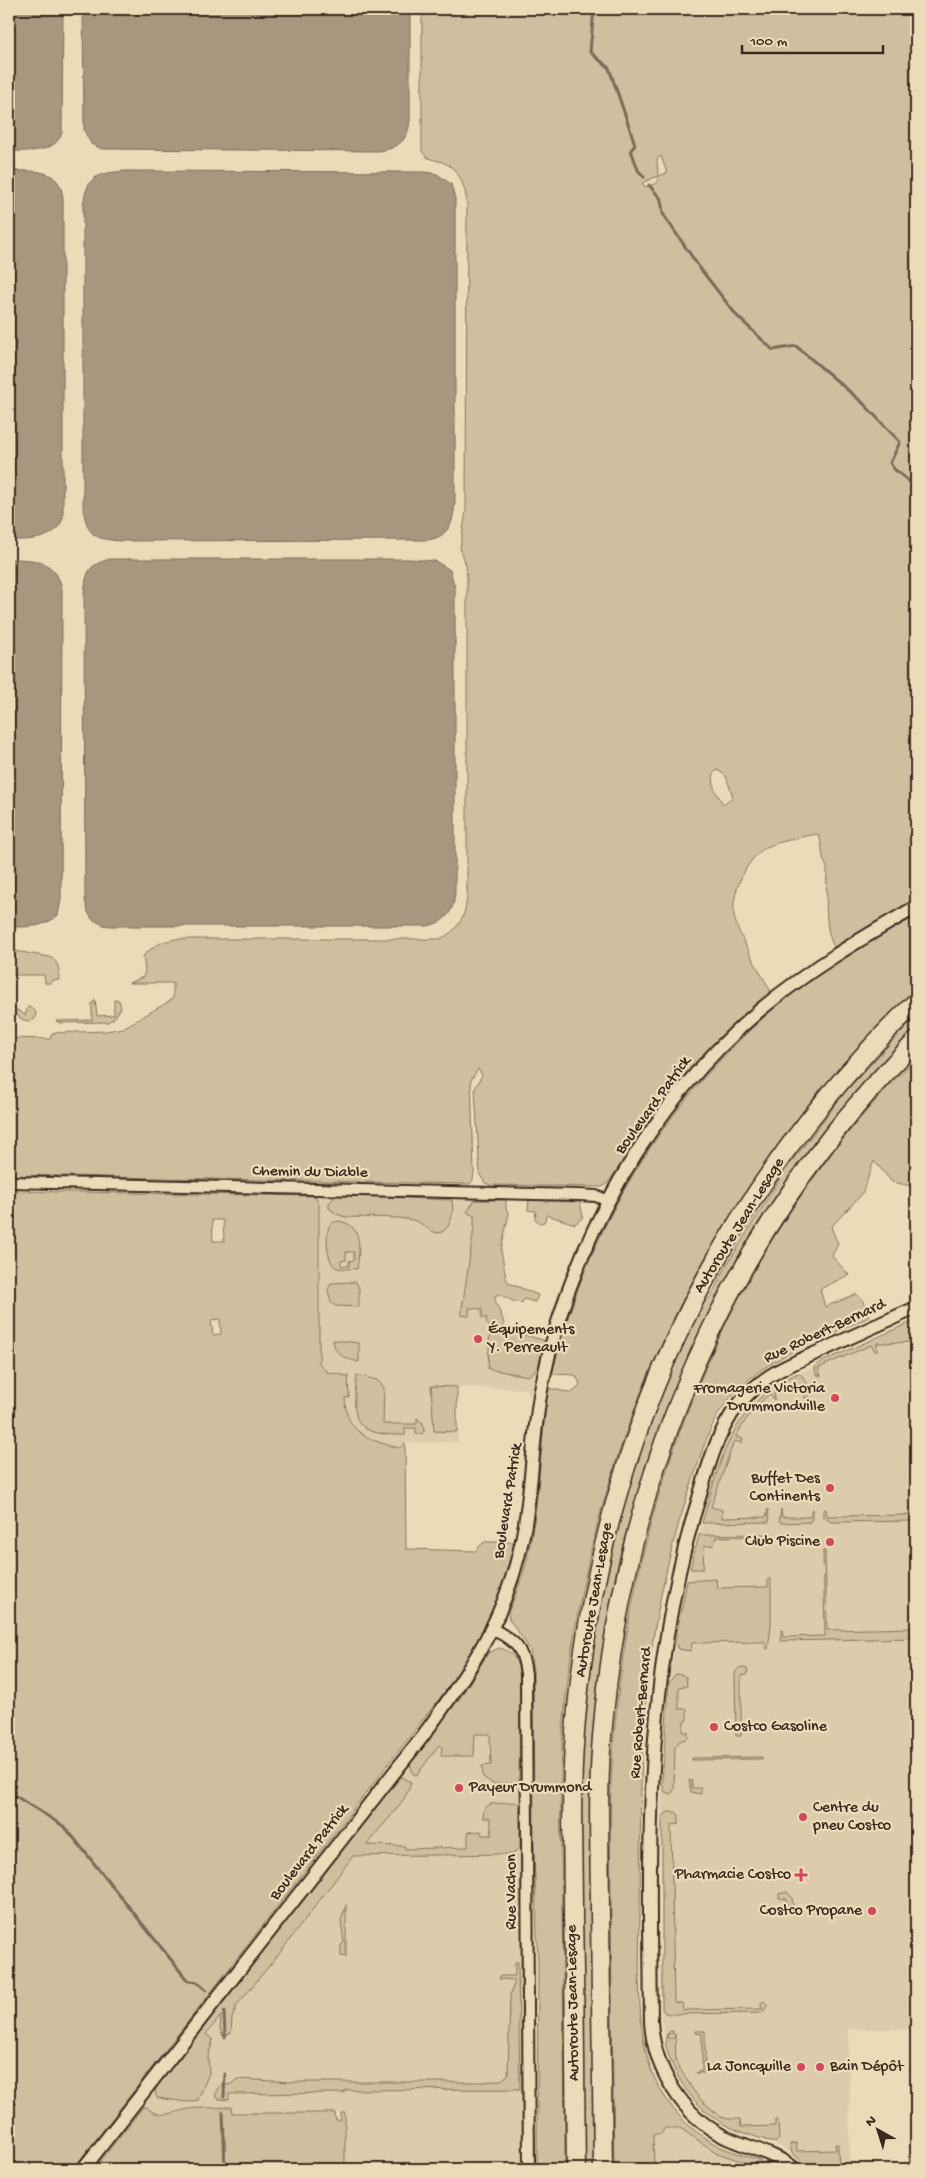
<svg xmlns="http://www.w3.org/2000/svg" width="925" height="2178" font-family="'Gochi Hand',sans-serif">
<style>
.built{fill:#ddccab}
.green{fill:#d0bf9f;stroke:#86745e;fill-rule:evenodd}
.water{fill:#a8977e;stroke:#7c6b58}
.lines{fill:none;stroke-linecap:round;stroke-linejoin:round}
.stream{stroke:#7c6b58;stroke-width:3}
.minor-casing{stroke:#3b2a1e;stroke-width:14}
.tertiary-casing{stroke:#3b2a1e;stroke-width:16}
.motorway-casing{stroke:#3b2a1e;stroke-width:21}
.minor{stroke:#ecdbb8;stroke-width:10}
.tertiary{stroke:#ecdbb8;stroke-width:12}
.motorway{stroke:#ecdbb8;stroke-width:18}
.poi-dot{fill:#d1495b;stroke:#ecdbb8;stroke-width:2}
.labels{text-anchor:middle;dominant-baseline:central;stroke-width:4.5;stroke-linejoin:round;paint-order:stroke}
.street-label{font-size:16px;fill:#3b2a1e;stroke:#ecdbb8}
.poi-label{font-size:16px;fill:#3b2a1e;stroke:#ecdbb8;text-anchor:end}
</style>
<rect width="100%" height="100%" fill="#ecdbb8"/>
<filter id="ink" filterUnits="userSpaceOnUse"><feTurbulence type="fractalNoise" baseFrequency=".02" numOctaves="2"/><feDisplacementMap in="SourceGraphic" scale="10" xChannelSelector="R" yChannelSelector="G"/><feConvolveMatrix kernelMatrix="1 2 1 2 8 2 1 2 1" color-interpolation-filters="sRGB"/></filter>
<g filter="url(#ink)">
<path class="built" d="M337,1195l169,5 -19,118 -1,5 4,3 -2,41 43,8 7,-7 -5,32 -5,-9 -3,-2 -68,-2 1,55 -53,1 -5,5 -29,-7 -12,-8 -7,-10 -7,-16v-9l-26,-6v-188l-4,-8z
M916,1320v709h-67l1,140h-38l-31,-22 -48,-18 -23,-14 -24,-25 -18,-35 -7,-37v-140l1,-94 7,-102 12,-76 18,-71 28,-90 18,-32 16,-18 19,-13z
M499,1648l8,2 5,4 6,11 2,11 4,493h-179l-1,-56 -187,1 -14,-7 317,-409 28,-45z
M639,2038l3,1 7,23 11,26 22,31 19,16 20,12 55,22h-135z"/>
<path class="green" d="M422,9h494v890l-82,48c-11,-20 -7,-57 -7,-80 -7,-10 -3,-22 -9,-33 -9,1 -47,9 -55,15 -18,13 -32,45 -29,67 4,20 27,57 37,76 -40,33 -76,69 -107,110 -20,26 -37,56 -57,82l-5,3 -112,-2 -5,-2 -5,-8 -5,-86 7,-14 -4,-6 -7,11 3,92 -1,8 -3,4 -461,-9v-137l41,1 2,-6 54,-2 17,-3 47,-27 3,-3v-15h-44l14,-6 2,-6 -2,-15c10,-10 19,-15 33,-17h264c19,-9 25,-22 27,-42v-318l-1,-14 -6,-17 6,-36 1,-306c-1,-19 -8,-40 -28,-45 -8,-2 -13,-2 -17,-10zM661,156l6,17 -9,3 -1,-17zM658,176l-1,7 -11,4 -4,-4zM718,770l8,6 7,21 -10,7 -9,-16 -1,-15z
M916,916v72c-206,194 -333,461 -353,744 -4,60 -2,120 -1,180 1,86 3,171 3,257h-28l1,-207 -4,-111 -1,-179 -3,-23 -21,-30 -1,-6c7,-18 15,-35 19,-54 13,-56 13,-114 21,-171l23,5 7,-5 2,-5 -5,-8 -23,-1c37,-155 122,-288 248,-387 36,-27 77,-49 116,-71z
M9,950l41,7c10,6 9,13 9,23h-7l-1,3h-6l-1,-8h-35z
M95,1000l2,16 17,-1v-15h5l2,8 -7,10 -6,4 -48,1 -4,-2 36,-1v-17z
M9,1005l16,10 3,-8 4,1 4,4 -1,7c-11,6 -18,-4 -26,-11z
M916,1016v14c-130,134 -229,289 -280,470 -8,26 -16,52 -21,78 -13,70 -20,141 -25,212l6,379h-11l-4,-409 9,-100 13,-76 18,-77 44,-127 34,-72 12,-12 17,-33 56,-91 61,-80z
M916,1058v129l-24,-5 -18,-21 -12,33 -31,33 7,17 -6,12 17,19 -29,14 5,18 31,-13c8,5 10,14 13,23 -50,24 -109,41 -144,87 -17,22 -24,52 -33,78 -25,72 -41,150 -47,226 -6,66 -4,134 -5,200 0,50 -6,124 14,169 14,31 38,57 69,71 12,5 25,8 38,13l3,8h-14v-5l-33,-11 -37,-25h-15l-4,6h-8l1,32h8v3h-48c-1,-86 -2,-171 -3,-257 0,-50 -2,-100 1,-150 16,-262 116,-518 304,-704z
M9,1191l306,5 4,8v159l8,9 21,4 1,21 -4,1c0,36 26,43 55,50l5,-5 1,106 69,2 9,-9h30c-7,48 -32,94 -57,134l-384,493h-64zM212,1220h11l1,21h-11zM220,1319l1,15 -8,1 -2,-15z
M337,1195l115,5c2,9 0,27 -10,32 -11,4 -19,-10 -29,-12 -21,-4 -45,-2 -67,-3l-10,-3 -7,-6v-5z
M475,1200h31v9l3,4 -8,37 5,28 3,5 29,12 -3,7 -11,-3 -2,4 -7,-1 -16,-8 -4,2c0,13 10,19 9,33l42,12 -8,27 -10,8 -40,-7 2,-42 -4,-4 1,-5h-5v-9l-13,-1v8l-8,-1 13,-87v-12l-7,-4z
M529,1200l51,2 3,15 -8,7 -28,-9 -3,7 -4,1 -5,-4 1,-8 -8,-1z
M338,1221c25,3 22,27 19,48 -6,-1 -15,1 -20,-1 -10,-4 -12,-32 -8,-41 1,-4 5,-5 9,-6zM346,1252h8v8l-5,1v5h-8v-5l5,-1z
M356,1282l3,6v19l-23,-1 -5,-3 -3,-13 3,-7z
M916,1320v22l-39,1v8h-2l-4,-6 -53,23 3,8 -5,-2 -1,-7 2,-3z
M333,1340l26,3v19c-13,-3 -24,-6 -26,-22z
M798,1373c7,3 13,17 11,24l-4,1 -1,-7 -29,1 -1,8 -4,-6c-15,12 -26,26 -34,43l7,2 -1,4 -8,-2 -23,66 11,3v8l44,-1 2,-8 1,13 -67,1c19,-65 29,-119 96,-150z
M357,1375l20,5 7,7 -1,37h34v-6l6,5 1,8 -2,3h-6v-6h-11v7c-51,0 -54,-12 -48,-60z
M431,1386l26,1v45l-23,-1z
M812,1509v10l-2,3 -28,1 -3,-2 2,-12 1,8h28z
M826,1509l1,7 89,-1v6l-85,1 -8,-5v-7z
M769,1534v8h-1l-1,-6 -51,1 -2,8 -10,1 -1,23h-13l9,-34z
M823,1551h2l2,79 89,-2v4l-6,1 1,2h5v3l-135,3v-10l2,-1v7l42,-1z
M716,1579l1,9 51,-1v-8h3v46l-3,24 -2,-1 -1,-6 -73,1 -1,8 -13,-2 -3,-7 12,-61z
M499,1648c16,3 18,14 21,28l-1,107 -26,1 -10,-7 -1,-11 9,-1 -1,-31h-15l-1,22h-33l1,-9 -3,-2 -22,30 -4,-1 -3,-11 50,-65 28,-45z
M740,1667l7,2 1,3 -1,3 -6,1v60h-5l-1,-61 1,-4z
M676,1674l7,1 3,2 1,9 -8,1v22h8v12h-3l-1,11h5v6l-8,3 -5,6 -1,43 -3,4 -6,-2 -3,-8 7,-102z
M762,1757v2l-70,1v-2z
M402,1777l9,5c-4,21 -32,45 -44,63l38,1v3l63,-2v-15l13,-1 1,4h10l-2,-17h-7l1,-9 7,-5 25,-2 4,4v40l-7,8 -160,2 -74,98 -42,51 -5,13 -1,15 -8,3 -3,-7 1,-13 -15,18 7,6 -5,17 1,16 -11,27 -11,2 -30,-4 -2,-5 1,-5 241,-308z
M689,1780l3,1v7h9v6l-10,-2z
M668,1812h8l3,3v9l-8,1 3,177 8,1 1,7 79,-1 -1,-6 3,-2 4,4 -6,8 -92,1 -5,-1 -3,-4v-192z
M787,1892l5,5 1,9h-6l-1,-7 -7,-1v-4z
M346,1905v52l-5,-1v-11l3,-3 -3,-21z
M515,1962h3l2,127 -175,1 -1,3 -115,1v6l-10,-1 -4,-3 5,-10 11,-2 6,-5 56,3h191l17,-2 7,-5 2,-79 5,-16 -16,-1 1,-3h15z
M670,2031h3v3h-5l-1,4h7l1,-4 1,28 17,28 9,11 19,16 7,2h12l1,8 34,-1v-6h3l1,19 -3,3h-5c-12,-5 -25,-7 -37,-13 -31,-13 -54,-41 -65,-73 -3,-9 -7,-18 1,-25z
M695,2031h10v42h-9l6,-2v-37l-7,-1z
M143,2107h4c12,14 28,4 42,2 12,-2 25,0 37,-2h5l1,6h103l1,7h5v-7h4v56h-6l1,-2 -5,-3 -6,5h-235z
M796,2143l1,8 39,-1 -1,-6h3l1,25h-27l-20,-16 -2,-9z"/>
<path class="water" d="M9,9h54l-1,124c-7,21 -36,18 -53,18z
M83,9h327v112c-2,19 -12,28 -31,30l-277,-2 -11,-5 -7,-14z
M9,171c24,0 52,-4 54,28v319c-8,23 -33,22 -54,22z
M124,171l301,1 12,2 14,10 4,15v301c-1,21 -5,37 -28,40l-306,1c-28,-2 -34,-6 -38,-34v-301c4,-30 12,-32 41,-35z
M9,559c25,0 47,1 53,30l-1,311 -3,15c-14,13 -31,12 -49,12z
M110,559h300l25,2 15,9 5,18v304c-1,19 -8,30 -28,34h-316l-8,-1 -11,-6 -4,-7 -3,-12 -1,-305c2,-22 3,-30 26,-36z"/>
<g class="lines">
<path class="stream" d="M594,9l-4,43 19,16 25,73 1,4 -4,5 7,20 6,7
M649,185l12,14 2,15 36,53 38,49 36,34 23,-4 67,57 37,39 -10,21 4,6 22,18
M9,1792l56,35 123,154 9,1 9,8
M224,2012l1,25
M224,2097l1,-23
M223,2112l2,57"/>
<defs>
<path id="minor" d="M9,1182l570,13 17,1 13,5
M493,1629c22,12 30,18 33,45l3,495"/>
<path id="tertiary" d="M83,2169l339,-432c47,-64 86,-122 101,-202 10,-50 9,-101 19,-150 29,-143 107,-280 218,-375 48,-40 102,-72 156,-103
M795,2169c-21,-16 -46,-21 -70,-32 -42,-21 -71,-68 -74,-115 -2,-180 -7,-350 48,-524 11,-38 21,-77 50,-105 20,-21 49,-32 76,-44 30,-14 61,-28 91,-41"/>
<path id="motorway" d="M576,2169c-1,-84 -1,-169 -3,-253 0,-62 -3,-123 2,-184 21,-280 138,-535 341,-730
M603,2169c-1,-85 -2,-170 -3,-256 0,-58 -3,-117 2,-176 21,-263 127,-509 314,-696"/>
</defs>
<use href="#minor" class="minor-casing"/>
<use href="#tertiary" class="tertiary-casing"/>
<use href="#motorway" class="motorway-casing"/>
<use href="#minor" class="minor"/>
<use href="#tertiary" class="tertiary"/>
<use href="#motorway" class="motorway"/>
</g>
</g>
<g class="poi-dot">
<circle cx="478" cy="1339" r="5"/>
<circle cx="835" cy="1398" r="5"/>
<circle cx="830" cy="1488" r="5"/>
<circle cx="830" cy="1542" r="5"/>
<circle cx="714" cy="1727" r="5"/>
<circle cx="459" cy="1788" r="5"/>
<circle cx="803" cy="1817" r="5"/>
<path d="M798.5 1867.5h5v5h5v5h-5v5h-5v-5h-5v-5h5z"/>
<circle cx="872" cy="1911" r="5"/>
<circle cx="801" cy="2067" r="5"/>
<circle cx="820" cy="2067" r="5"/>
</g>
<g class="labels">
<g class="street-label">
<text transform="translate(654 1106) rotate(-54)">Boulevard Patrick</text>
<text transform="translate(310 1173) rotate(1)">Chemin du Diable</text>
<text transform="translate(740 1226) rotate(-58)">Autoroute Jean-Lesage</text>
<text transform="translate(825 1332) rotate(-25)">Rue Robert-Bernard</text>
<text transform="translate(509 1501) rotate(-81)">Boulevard Patrick</text>
<text transform="translate(595 1600) rotate(-80)">Autoroute Jean-Lesage</text>
<text transform="translate(642 1713) rotate(-85)">Rue Robert-Bernard</text>
<text transform="translate(310 1853) rotate(-52)">Boulevard Patrick</text>
<text transform="translate(512 1892) rotate(-90)">Rue Vachon</text>
<text transform="translate(574 2003) rotate(-91)">Autoroute Jean-Lesage</text>
</g>
<g class="poi-label">
<text x="488" y="1330" text-anchor="start">Équipements<tspan x="488" dy="18">Y. Perreault</tspan></text>
<text x="825" y="1389">Fromagerie Victoria<tspan x="825" dy="18">Drummondville</tspan></text>
<text x="820" y="1479">Buffet Des<tspan x="820" dy="18">Continents</tspan></text>
<text x="820" y="1542">Club Piscine</text>
<text x="724" y="1727" text-anchor="start">Costco Gasoline</text>
<text x="469" y="1788" text-anchor="start">Payeur Drummond</text>
<text x="813" y="1808" text-anchor="start">Centre du<tspan x="813" dy="18">pneu Costco</tspan></text>
<text x="791" y="1875">Pharmacie Costco</text>
<text x="862" y="1911">Costco Propane</text>
<text x="791" y="2067">La Joncquille</text>
<text x="830" y="2067" text-anchor="start">Bain Dépôt</text>
</g>
</g>
<rect width="925" height="2178" fill="none" stroke="#ecdbb8" stroke-width="30"/>
<rect x="15" y="15" width="895" height="2148" fill="none" stroke="#3b2a1e" stroke-width="2" filter="url(#ink)"/>
<g transform="translate(878 2130) rotate(321)" stroke="#ecdbb8" stroke-width="4" paint-order="stroke">
<path d="M0-4L9 19L0 12L-9 19Z" fill="#3b2a1e"/>
<text y="-8" font-size="14" font-weight="bold" text-anchor="middle" fill="#3b2a1e">N</text>
</g>
<path d="M742 45v8h141v-8" fill="none" stroke="#3b2a1e" stroke-width="2.5"/>
<text x="750" y="45" font-size="15" fill="#3b2a1e" stroke="#ecdbb8" stroke-width="4" paint-order="stroke">100 m</text>
</svg>
